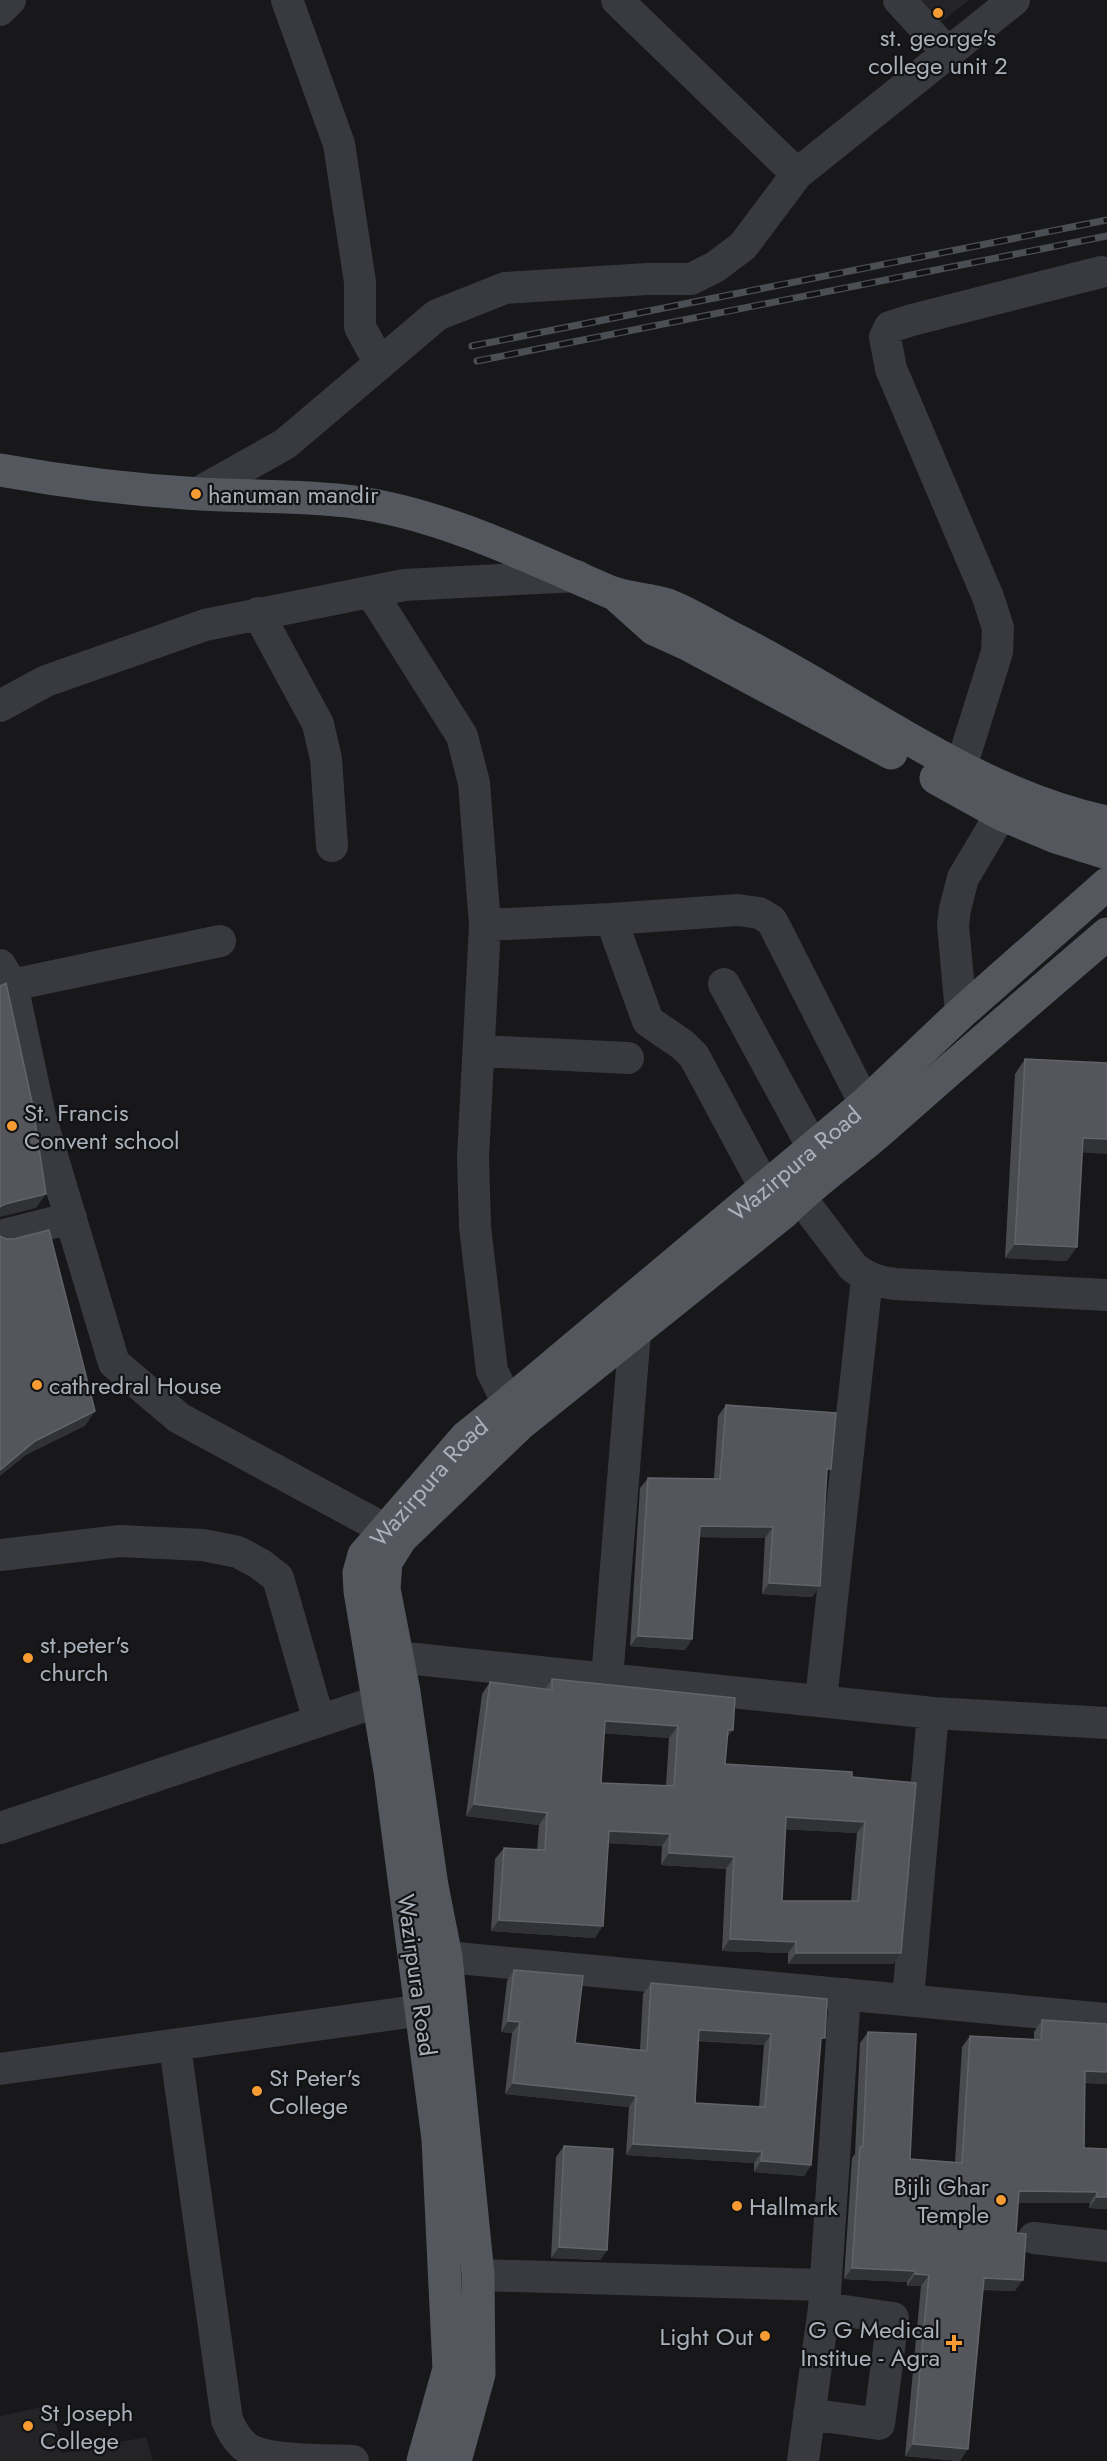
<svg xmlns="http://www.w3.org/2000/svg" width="1107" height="2461" font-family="Jost,sans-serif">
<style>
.built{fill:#242427}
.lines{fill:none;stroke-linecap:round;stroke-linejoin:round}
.minor{stroke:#383a3f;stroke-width:32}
.major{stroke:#54585e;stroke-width:33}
.rail-casing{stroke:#4b4f54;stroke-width:7}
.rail{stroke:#131315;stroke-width:4.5;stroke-dasharray:14;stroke-linecap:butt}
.wall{fill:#494b4f;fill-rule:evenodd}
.shaded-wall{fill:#313235}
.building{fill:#54565b;stroke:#61646a;stroke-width:1.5;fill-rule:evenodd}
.poi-dot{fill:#f69c33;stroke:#131315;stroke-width:2}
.labels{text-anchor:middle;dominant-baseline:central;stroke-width:4.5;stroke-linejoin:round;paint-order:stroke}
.poi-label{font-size:24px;fill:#aab1ba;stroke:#131315;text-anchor:start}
.street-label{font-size:24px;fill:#aab1ba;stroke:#131315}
</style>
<rect width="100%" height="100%" fill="#18181a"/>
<path class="built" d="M913,0h56l-33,26z
M52,2405l10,48 84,-16 7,24h-153v-45z"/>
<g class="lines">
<path class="minor" d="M287,0l52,144 21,138v45l20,37
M617,0l180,174
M899,0l49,53
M0,10l10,-10
M196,494l89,-50 152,-129 68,-27 142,-9h44l24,-12 28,-21 54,-72 217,-174
M371,592l91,144 12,47 11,142 -12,232 2,70 17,144 27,54
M258,613l60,111 8,35 6,87
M0,706l46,-25 159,-56 199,-40 173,-9
M961,767l36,-115 1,-24 -10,-31 -97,-228 -6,-32 5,-10 22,-7 189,-48
M611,919l37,102 35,24 11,11 71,132 16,22
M485,925l126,-6 127,-9 21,3 12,7 4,7 90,177
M0,965l12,20 28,131 74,247 65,55 222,120
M724,984l101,186
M12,985l208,-44
M961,1013l-8,-88 2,-16 8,-31 38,-64 10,-22
M480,1051l148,7
M783,1175l70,92c14,11 25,15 42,17l212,11
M0,1236l71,-18
M0,1555l120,-14 83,4 35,7 22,12 18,14 41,143
M396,1657l537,56 174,10
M607,1678l28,-346
M821,1700l46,-422
M0,1828l379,-127
M446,1957l661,62
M908,1999l25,-286
M177,2061l50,359c5,11 11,23 23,30 21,11 77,10 103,11
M0,2069l423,-59
M1034,2238l73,8
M478,2275l346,10
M809,2414l70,10 14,-106 -69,-10
M803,2461l21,-153 21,-314"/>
<g class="major">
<path d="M0,470c66,12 133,20 200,24 51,3 103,1 154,8 88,12 175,55 256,90 18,7 39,7 58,13 23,9 46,24 68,35 122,61 236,154 371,182"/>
<path d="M615,594l39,35 33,15 204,109"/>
<path d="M936,778l65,36 55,23 51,16"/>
<path id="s1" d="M423,2461l26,-92 -11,-230 -48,-368 -30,-180 -1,-18 5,-18 102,-118 41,-33 358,-300 96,-91 146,-129"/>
<path d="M455,2461l24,-87 -1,-99 -32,-318 -14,-71 -28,-194 -20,-103 2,-27 15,-24 118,-113 264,-212c30,-31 66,-55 98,-83 75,-66 150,-131 226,-196"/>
</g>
<defs>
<path id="rail" d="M472,346l635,-126
M477,361l630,-125"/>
</defs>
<use href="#rail" class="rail-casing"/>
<use href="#rail" class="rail"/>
</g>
<path class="wall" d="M1025,1059l42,202 -62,-3 10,-184z
M726,1405l100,70 -6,111 -8,11 -50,-3 3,-56 -66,-1 -7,102 -7,11 -55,-4 10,-158 8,-10h66l4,-62z
M552,1679l175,59 -2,26 127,13 49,176 -8,11h-105v-11l-66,-2 4,-82 -65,-4 1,-19 -53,-3 -14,95 -104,-7 4,-72 9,-11 33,2 2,-25 -73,-9 16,-122 8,-12 55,7zM604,1733l65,5 -3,48 -65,-3zM785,1829l72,4 -6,68h-69z
M514,1970l61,73 65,7 3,-56 8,-11 170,60 -10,122 -7,11 -50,-4v-9l-128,-8 3,-48 -124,-13 7,-61 -11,-1 6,-51zM698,2041l66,4 -5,62 -64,-4z
M1042,2020l65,4v60l-22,-1 -1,65 23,61 -18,-1 1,-5h-72l-2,30 -1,58 -32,-1 -23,171 -55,-5 16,-170h-14v-4l-63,-3 8,-121 3,-4 5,-111 8,-11 42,127 45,3 7,-115 8,-11 64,3v-7z
M564,2146l43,104 -7,10 -49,-2 5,-101z"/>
<path class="shaded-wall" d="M1083,1138l24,1v15l-34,-2z
M46,1194l-10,14 -36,9v-10l5,-3z
M1015,1244l62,3 -10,14 -62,-3z
M95,1411l-10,15 -59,29 -26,21v-6l35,-29z
M700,1526l73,1 -8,11 -73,-1z
M769,1583l51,3 -8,11 -50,-3z
M638,1636l54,3 -7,11 -55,-4z
M605,1721l73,5 -9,12 -72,-5z
M728,1730h5l-9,12z
M474,1804l73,9 -8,12 -73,-9z
M786,1817l79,5 -8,11 -79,-4z
M609,1831l61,3 -8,12 -61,-3z
M669,1853l65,4 -8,12 -65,-4z
M499,1920l104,6 -8,12 -104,-7z
M730,1939l66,3 -8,11 -66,-2z
M796,1953h105l-8,11h-105z
M508,2021l12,1 -8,11 -11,-1z
M699,2030l72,4 -7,11 -73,-5z
M1085,2071l22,1v12l-30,-2z
M513,2083l123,13 -7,11 -124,-13z
M633,2144l129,8 -8,11 -128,-8z
M761,2161l50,4 -7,11 -50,-4z
M1019,2191l78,1 -7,11h-79z
M1097,2197h10v12l-18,-1z
M559,2247l48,3 -7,10 -49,-2z
M852,2268l63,3 -8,11 -63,-3z
M915,2274l14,1 -8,11h-14z
M984,2278l39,2 -8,11 -39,-2z
M913,2444l55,5 -8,12 -55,-5z"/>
<path class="building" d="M6,983l26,119 14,92 -41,10 -5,3v-221z
M1025,1059l82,4v76l-24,-1 -6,109 -62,-3z
M49,1230l46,181 -60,30 -35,29v-234l6,3h8z
M726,1405l110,8 -5,56h-4l-7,117 -51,-3 4,-56 -73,-1 -8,113 -54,-3 10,-158 72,1z
M552,1679l183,19 -2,32h-5l-3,34 127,8v5l64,6 -15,170h-105v-11l-66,-3 4,-82 -65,-4 1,-19 -61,-3 -6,95 -104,-6 5,-72 41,2 2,-37 -73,-9 16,-122 62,8zM605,1721l73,5 -4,60 -73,-3zM786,1817l79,5 -7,79h-76z
M514,1970l69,6 -8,67 72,8 4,-68 176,16 -2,39h-4l-10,127 -50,-4 1,-9 -129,-8 3,-48 -123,-13 7,-61 -12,-1zM699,2030l72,4 -6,73 -70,-4z
M1042,2020l65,4v48l-22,-1 -1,77 23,1v48h-10v-5l-78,-1 -3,42 10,1 -3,46 -39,-2 -16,171 -55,-5 16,-169 -14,-1v-3l-63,-3 8,-121h3l5,-115 48,2 -6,125 52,4 8,-127 71,4z
M564,2146l49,3 -6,101 -48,-3z"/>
<g class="poi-dot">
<circle cx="938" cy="13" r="6"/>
<circle cx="196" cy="494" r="6"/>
<circle cx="12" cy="1126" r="6"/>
<circle cx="37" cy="1385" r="6"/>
<circle cx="28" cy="1658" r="6"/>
<circle cx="257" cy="2091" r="6"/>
<circle cx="1001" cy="2200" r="6"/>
<circle cx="737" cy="2206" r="6"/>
<circle cx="765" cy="2336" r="6"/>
<path d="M951 2334h6v6h6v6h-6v6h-6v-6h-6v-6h6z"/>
<circle cx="28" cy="2426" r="6"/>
</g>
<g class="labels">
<g class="poi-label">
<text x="938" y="37" text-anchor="middle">st. george's<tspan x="938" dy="28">college unit 2</tspan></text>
<text x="208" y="494">hanuman mandir</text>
<text x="24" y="1112">St. Francis<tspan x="24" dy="28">Convent school</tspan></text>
<text x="49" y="1385">cathredral House</text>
<text x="40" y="1644">st.peter's<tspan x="40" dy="28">church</tspan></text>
<text x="269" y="2077">St Peter's<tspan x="269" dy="28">College</tspan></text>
<text x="989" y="2186" text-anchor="end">Bijli Ghar<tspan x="989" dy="28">Temple</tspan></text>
<text x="749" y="2206">Hallmark</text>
<text x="940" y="2329" text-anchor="end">G G Medical<tspan x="940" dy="28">Institue - Agra</tspan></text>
<text x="753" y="2336" text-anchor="end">Light Out</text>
<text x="40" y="2412">St Joseph<tspan x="40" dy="28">College</tspan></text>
</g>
<g class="street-label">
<text stroke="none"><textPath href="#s1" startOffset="1500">Wazirpura Road</textPath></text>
<text stroke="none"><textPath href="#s1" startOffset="1014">Wazirpura Road</textPath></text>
<text transform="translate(417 1975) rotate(82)">Wazirpura Road</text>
</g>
</g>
</svg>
